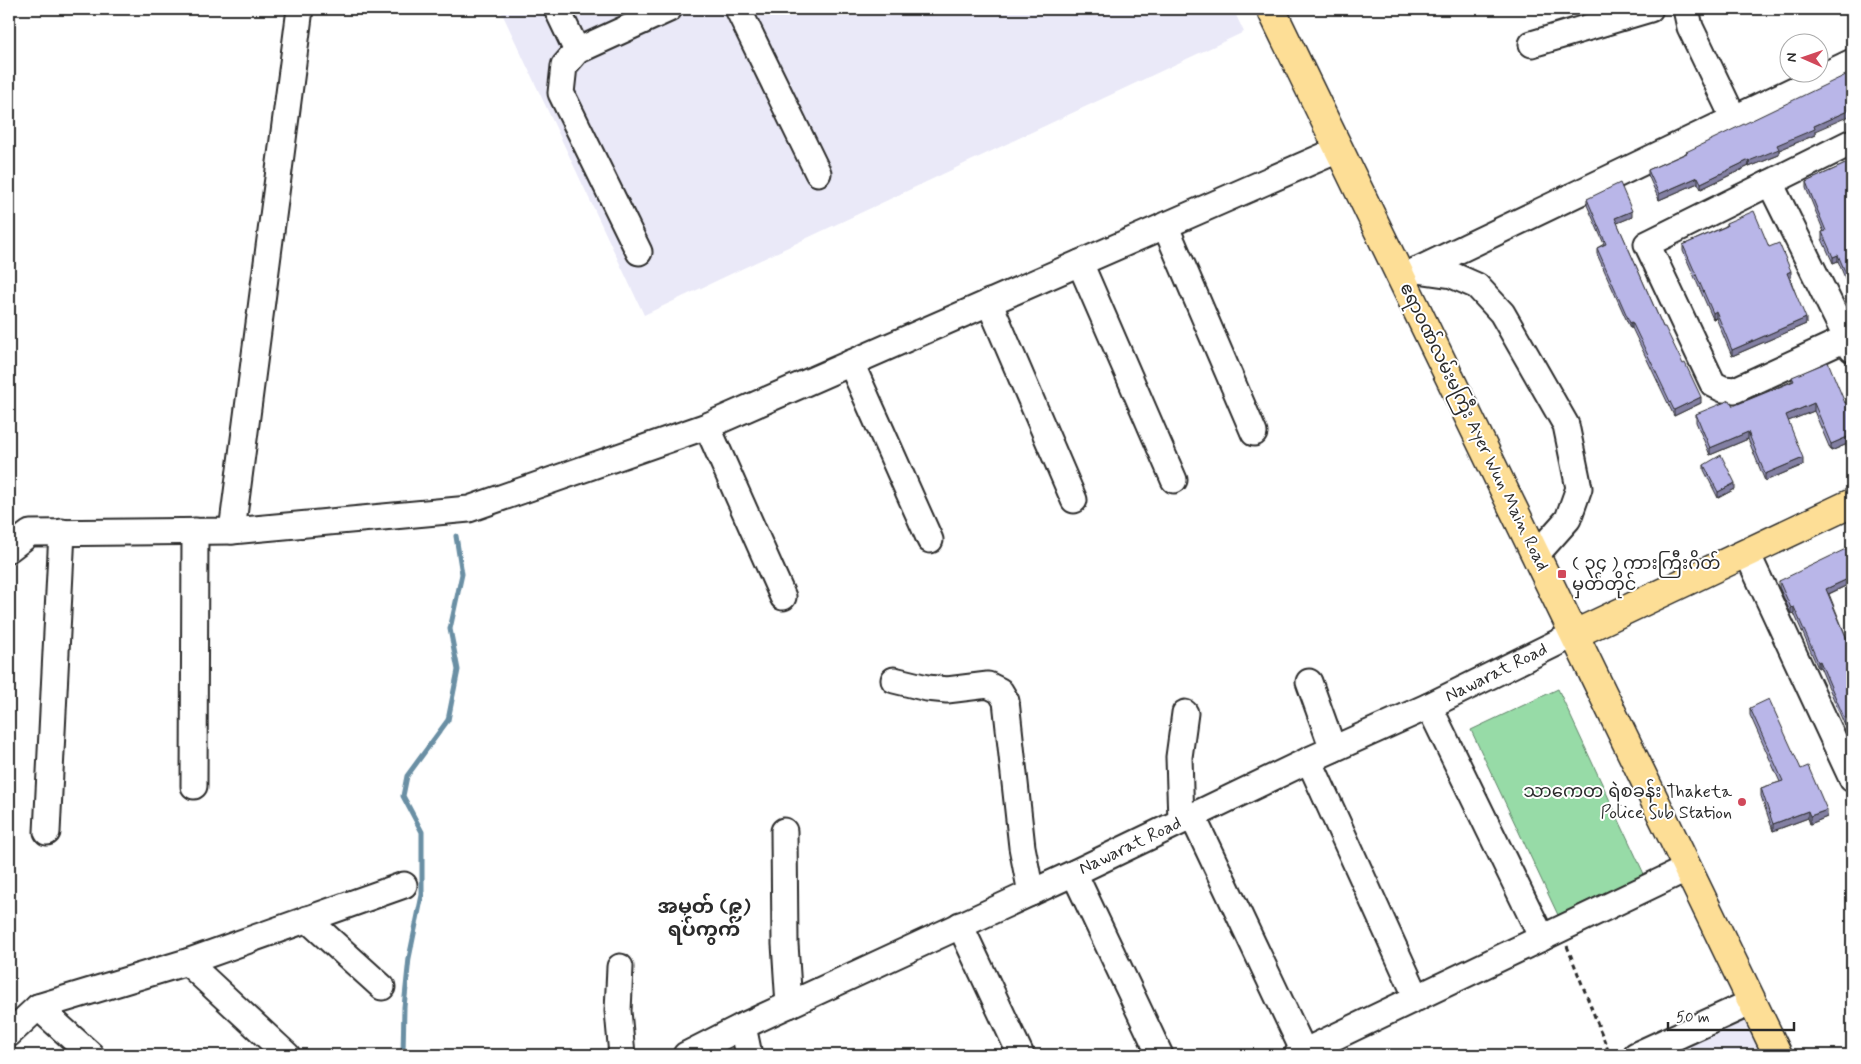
<svg xmlns="http://www.w3.org/2000/svg" width="1861" height="1064" font-family="Mynerve,'Noto Sans Myanmar',sans-serif">
<style>
.built{fill:#eae9f8}
.green{fill:#97dba7;stroke:#618369}
.lines{fill:none;stroke-linecap:round;stroke-linejoin:round}
.stream{stroke:#6a8fa4;stroke-width:5}
.minor-casing{stroke:#2b2b2b;stroke-width:29}
.major-casing{stroke:#2b2b2b;stroke-width:31}
.path{stroke:#2b2b2b;stroke-width:3;stroke-dasharray:5 4;stroke-linecap:butt}
.minor{stroke:#fff;stroke-width:25}
.major{stroke:#fdde96;stroke-width:28}
.wall{fill:#9f9dc8;stroke:#2b2b2b}
.shaded-wall{fill:#827fa2;stroke:#2b2b2b}
.building{fill:#b9b6e8;stroke:#2b2b2b}
.poi-dot{fill:#d1495b;stroke:#fff;stroke-width:2}
.labels{text-anchor:middle;dominant-baseline:central;stroke-width:4;stroke-linejoin:round;paint-order:stroke}
.street-label{font-size:18px;fill:#2b2b2b;stroke:#fff}
.poi-label{font-size:18px;fill:#2b2b2b;stroke:#fff;text-anchor:start}
.quarter-label{font-size:20px;font-weight:bold;fill:#2b2b2b;stroke:#fff}
</style>
<rect width="100%" height="100%" fill="#fff"/>
<filter id="ink" filterUnits="userSpaceOnUse"><feTurbulence type="fractalNoise" baseFrequency=".02" numOctaves="2"/><feDisplacementMap in="SourceGraphic" scale="10" xChannelSelector="R" yChannelSelector="G"/><feConvolveMatrix kernelMatrix="1 2 1 2 8 2 1 2 1" color-interpolation-filters="sRGB"/></filter>
<g filter="url(#ink)">
<path class="built" d="M500,9h733l11,23 -600,283z
M1743,1019l18,36h-94z"/>
<path class="green" d="M1558,689l86,185 -86,41 -87,-185z"/>
<g class="lines">
<path class="stream" d="M403,1055l1,-48 5,-49 13,-63v-63l-19,-36 4,-20 41,-56 10,-50 -8,-41 12,-55 -6,-38"/>
<defs>
<g id="minor">
<path d="M557,9l20,42"/>
<path d="M738,9l80,164"/>
<path d="M1686,9l4,18 44,92"/>
<path d="M1532,44l118,-35"/>
<path d="M1852,142l-205,102 66,140 10,5 12,1 117,-54"/>
<path d="M1770,183l82,166"/>
<path d="M1165,225l89,208"/>
<path d="M639,252l-78,-159 3,-27 13,-15 92,-42"/>
<path d="M1080,263l94,217"/>
<path d="M1417,270l35,5 25,11 25,27 64,112 13,63 -11,31 -32,36"/>
<path d="M1401,278l451,-216"/>
<path d="M989,302l85,198"/>
<path d="M851,363l79,177"/>
<path d="M707,426l76,171"/>
<path d="M232,531l68,-522"/>
<path d="M9,549l21,-16 202,-2 237,-22 238,-83 631,-276"/>
<path d="M1747,553l105,226"/>
<path d="M894,680l33,8 20,2 41,-5 12,6 6,10 16,146 9,46"/>
<path d="M1309,682l24,67"/>
<path d="M1429,706l113,232"/>
<path d="M1309,760l108,238"/>
<path d="M194,786l1,-255"/>
<path d="M1192,815l112,237"/>
<path d="M1181,821l-2,-64 6,-44"/>
<path d="M784,831l1,113 4,61"/>
<path d="M47,832l15,-300"/>
<path d="M1074,873l86,182"/>
<path d="M307,919l75,68"/>
<path d="M960,925l61,130"/>
<path d="M187,962l100,93"/>
<path d="M620,967l-2,44 4,44"/>
<path d="M38,1007l53,48"/>
<path d="M743,1026l6,29"/>
<path d="M9,1034l29,-27 149,-45 217,-77"/>
<path id="s1" d="M686,1055l57,-29 331,-153 235,-113 120,-54 146,-72"/>
<path d="M1297,1055l391,-187"/>
<path d="M1636,1055l116,-53"/>
</g>
<path id="major" d="M1271,9l507,1046
M1575,634l277,-131"/>
</defs>
<use href="#minor" class="minor-casing"/>
<use href="#major" class="major-casing"/>
<path class="path" d="M1567,946l43,109"/>
<use href="#minor" class="minor"/>
<use href="#major" class="major"/>
</g>
<path class="wall" d="M1815,131v4l-36,15v5l-30,12v-1l-48,23 -3,-6 -39,17 -11,-25v-5l38,-17v-1z
M1852,161v134l-14,-34 -5,2 -11,-24v-7h2l-18,-44v-6z
M1587,199l45,18 -15,6 46,104 38,76 -27,13 -42,-88h-2l-33,-74v-6l7,-4 -17,-39z
M1726,223l43,24 22,31h-1l16,46 -74,32 -16,-38 -3,1 -30,-68v-6l43,-19z
M1792,377l53,26 7,-3v42l-21,9 -17,-40 -26,10 15,44 -38,16 -17,-42 -38,16 -14,-33v-8l37,-8 59,-25z
M1704,465l31,24 -17,9 -14,-28z
M1779,581l73,2 -23,11 23,57v87l-5,-12h-2l-25,-59 -2,1 -24,-55 -3,1 -12,-27z
M1750,708l51,61 26,48 -17,7 -2,-6 -35,13 -12,-35v-8l19,-6 -30,-67z"/>
<path class="shaded-wall" d="M1852,109v6l-37,16v4l-36,15v5l-30,12v-6l28,-16 37,-19z
M1749,160v6l-48,23v-6z
M1698,177v6l-39,17v-6z
M1632,211v6l-17,7v-6z
M1838,255v6l-5,2v-6z
M1791,271v7l-4,1v-6z
M1716,311v7l-3,1v-6z
M1806,318v6l-74,32v-6z
M1632,322v6h-2v-5z
M1701,397v6l-27,13v-6z
M1814,403v8l-28,11v-7z
M1748,432v7l-38,16v-7z
M1852,435v7l-21,9v-7z
M1803,458v7l-38,16v-7z
M1735,483v6l-17,9v-6z
M1852,577v6l-26,12v-6z
M1794,607v6l-3,1v-6z
M1820,661v6l-2,1v-6z
M1845,720h2v6h-2z
M1827,810v7l-17,7v-8z
M1808,811v7l-35,13v-7z"/>
<path class="building" d="M1852,72v37l-38,17 1,3 -38,16 2,4 -30,12v-1l-48,23 -3,-6 -39,17 -11,-24 39,-17 -1,-1z
M1852,161v127l-14,-33 -5,2 -11,-25 4,-1 -20,-49z
M1620,183l12,28 -17,7 48,109h2l18,37 2,-1 16,34 -27,13 -42,-88 -2,1 -33,-75 9,-4 -19,-45z
M1754,211l15,36 10,-4 12,28 -4,2 19,45 -74,32 -16,-39 -3,2 -30,-68 44,-19 -1,-3z
M1828,362l17,41 7,-3v35l-21,9 -17,-41 -28,12 17,43 -38,16 -17,-42 -38,16 -14,-34 34,-14 3,6 61,-25 -2,-4z
M1721,455l14,28 -17,9 -14,-27z
M1852,546v31l-26,12 26,62v81l-5,-12h-2l-25,-59 -2,1 -24,-55 -3,1 -12,-27z
M1769,699l32,70 7,-3 19,44 -17,6 -2,-5 -35,13 -12,-36 22,-7 -33,-73z"/>
</g>
<g class="poi-dot">
<rect x="1557" y="569" width="10" height="10" rx="2.5"/>
<circle cx="1742" cy="802" r="5"/>
</g>
<g class="labels">
<g class="street-label">
<text transform="translate(1474 427) rotate(64)">ဧရာဝဏ်လမ်းမကြီး Ayer Wun Main Road</text>
<text stroke="none"><textPath href="#s1" startOffset="896">Nawarat Road</textPath></text>
<text stroke="none"><textPath href="#s1" startOffset="491">Nawarat Road</textPath></text>
</g>
<g class="poi-label">
<text x="1572" y="564">( ၃၄ ) ကားကြီးဂိတ်<tspan x="1572" dy="21">မှတ်တိုင်</tspan></text>
<text x="1732" y="792" text-anchor="end">သာကေတ ရဲစခန်း Thaketa<tspan x="1732" dy="21">Police Sub Station</tspan></text>
</g>
<g class="quarter-label">
<text x="704" y="907">အမှတ် (၉)<tspan x="704" dy="23">ရပ်ကွက်</tspan></text>
</g>
</g>
<rect width="1861" height="1064" fill="none" stroke="#fff" stroke-width="30"/>
<rect x="15" y="15" width="1831" height="1034" fill="none" stroke="#2b2b2b" stroke-width="2" filter="url(#ink)"/>
<g transform="translate(1804 58) rotate(272)"><circle r="24" fill="#ffffff" stroke="#aaaaaa"/>
<path d="M0-4L9 19L0 12L-9 19Z" fill="#d1495b"/>
<text y="-8" font-size="14" font-weight="bold" text-anchor="middle" fill="#2b2b2b">N</text>
</g>
<path d="M1668 1022v8h126v-8" fill="none" stroke="#2b2b2b" stroke-width="2.5"/>
<text x="1676" y="1022" font-size="15" fill="#2b2b2b" stroke="#ffffff" stroke-width="4" paint-order="stroke">50 m</text>
</svg>
